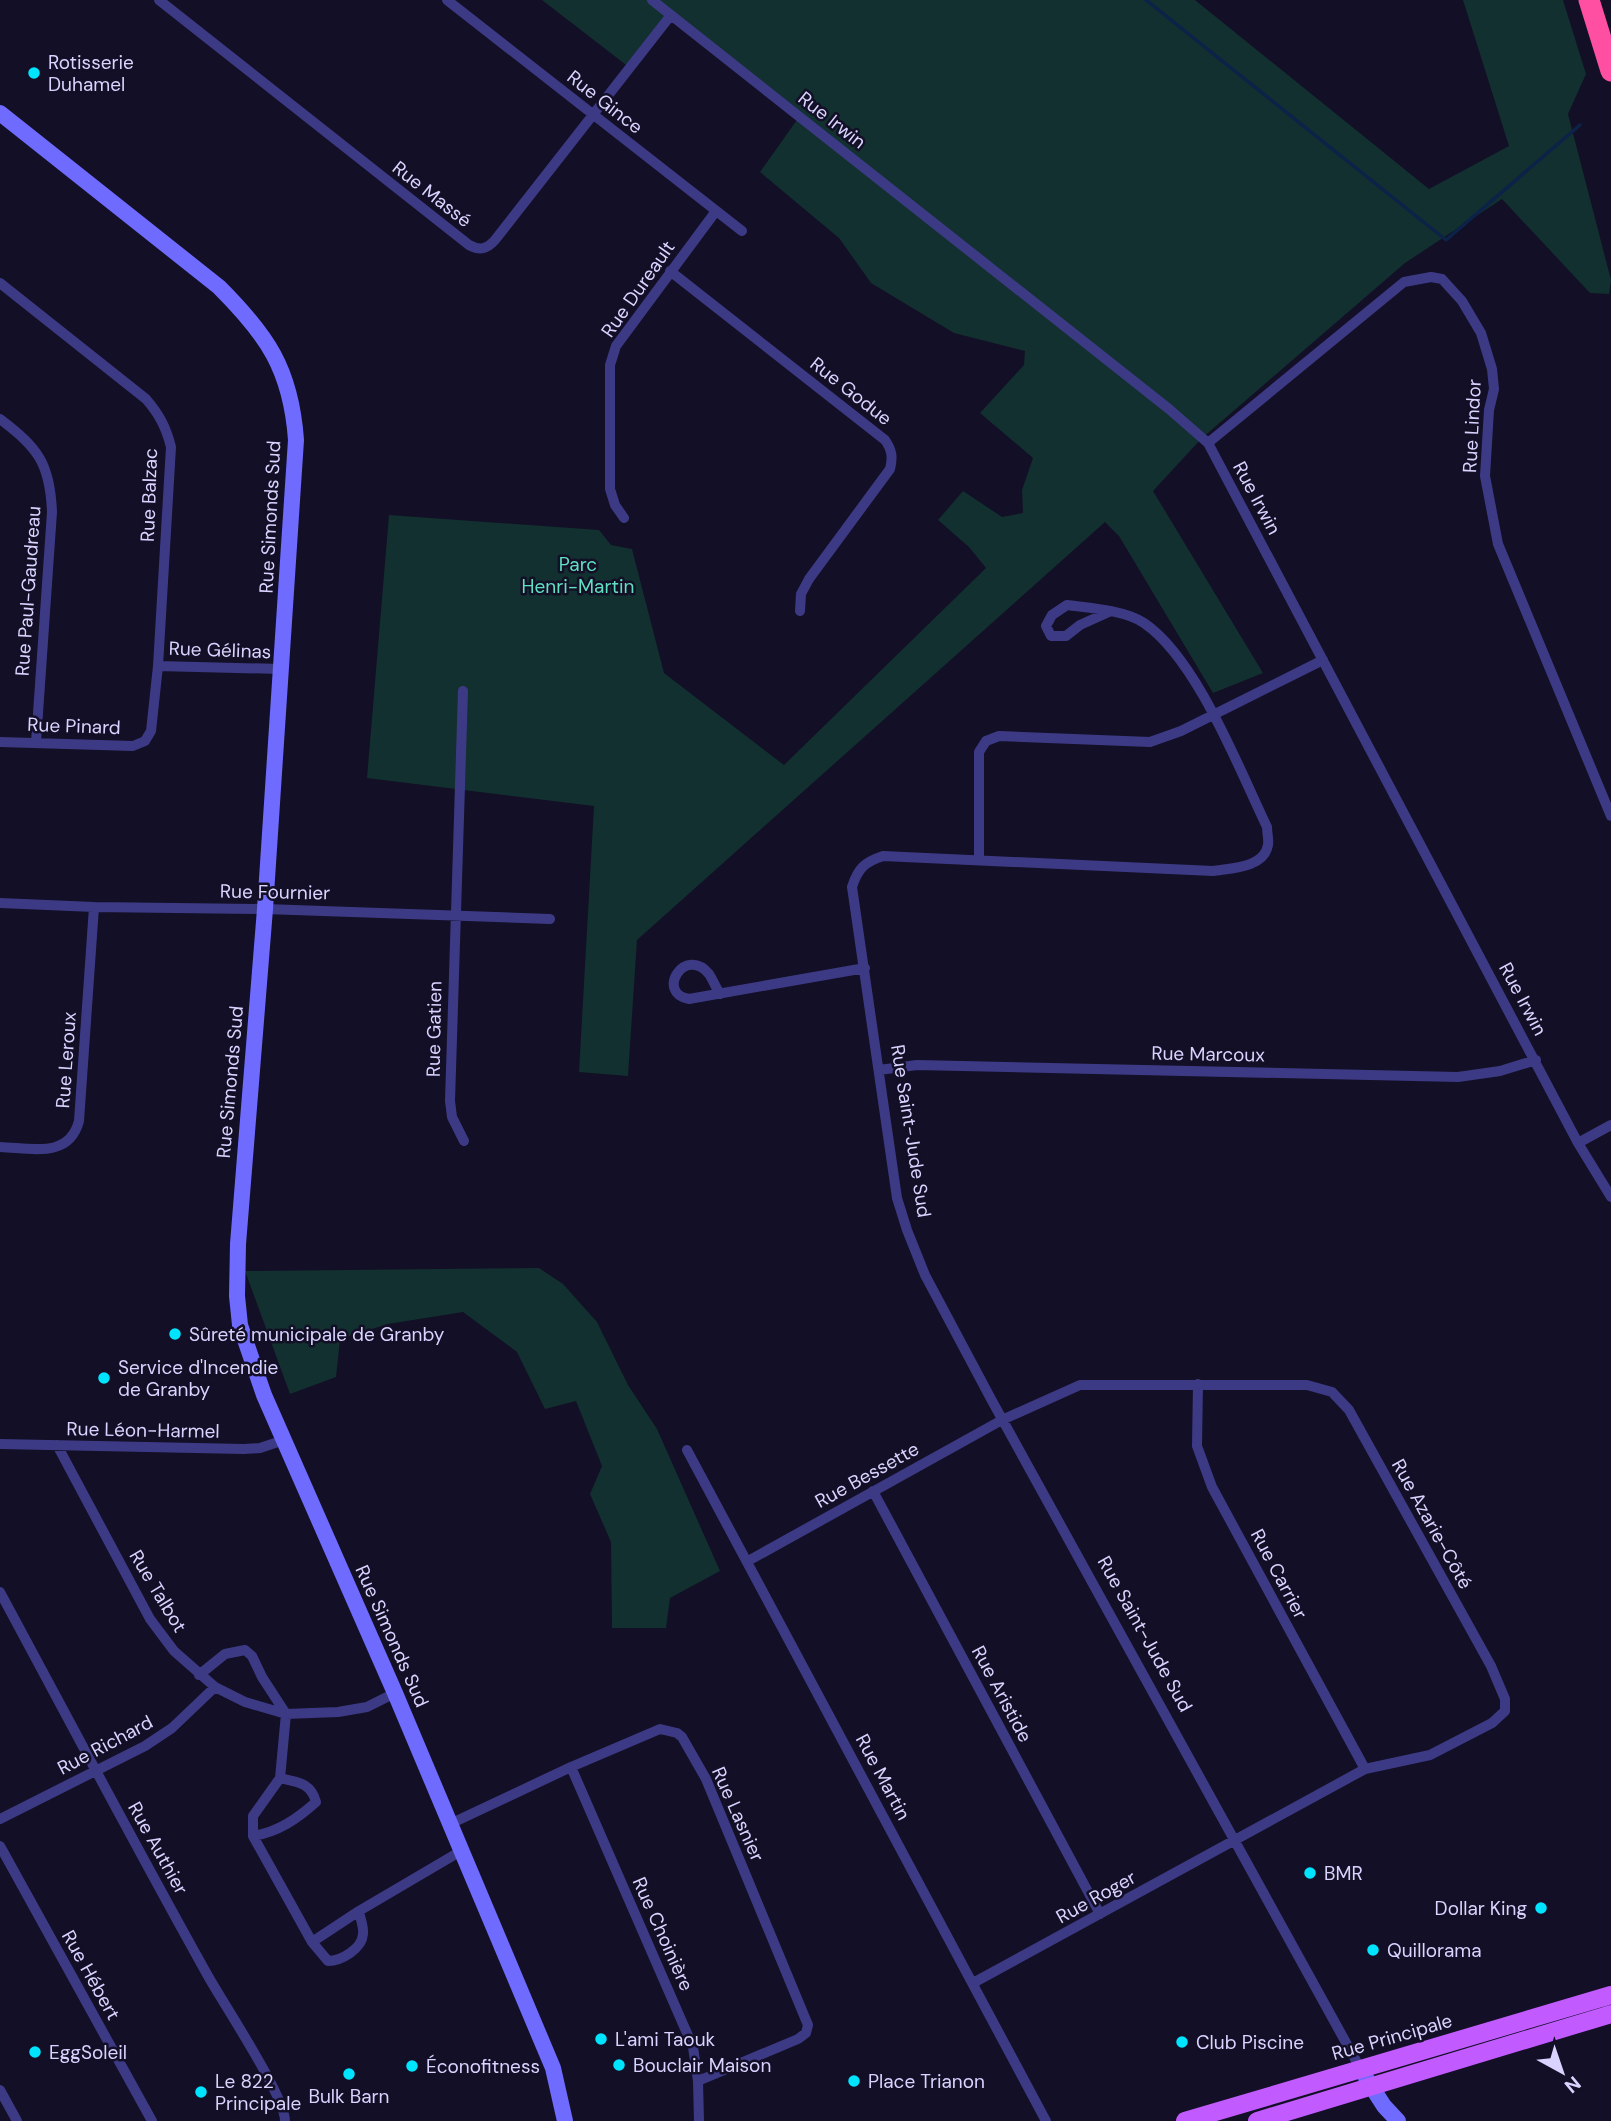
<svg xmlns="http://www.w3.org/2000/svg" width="1611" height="2121" font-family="'DM Sans',sans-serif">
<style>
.green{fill:#12302f}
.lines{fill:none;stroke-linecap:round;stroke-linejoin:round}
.stream{stroke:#0c2248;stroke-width:3.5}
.street{stroke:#3d3a85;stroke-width:10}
.secondary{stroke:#6f6bff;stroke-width:16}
.primary{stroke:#c25bff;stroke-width:18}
.highway{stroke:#ff4fa3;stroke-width:21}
.poi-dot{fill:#00e5ff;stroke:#130f26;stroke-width:2.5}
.labels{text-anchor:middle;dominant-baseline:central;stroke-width:5;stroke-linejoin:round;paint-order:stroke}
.poi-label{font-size:19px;fill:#d9d4ff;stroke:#130f26;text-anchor:start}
.street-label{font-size:19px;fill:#d9d4ff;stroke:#130f26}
.park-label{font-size:19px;fill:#5fe0c0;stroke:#130f26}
</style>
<rect width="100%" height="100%" fill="#130f26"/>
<path class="green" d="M542,0h653l234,189 80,-43 -46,-146h100l23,74 -18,40 43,166 -2,14 -19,-1 -88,-94 -97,64 -204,176 -48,52 110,182 -50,20 -94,-157 -14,-14 -468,418 -9,136 -49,-4 15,-266 -227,-28 22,-263 210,15 12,15 21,4 32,124 120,92 202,-197 -17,-21 -31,-27 25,-29 39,26 21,-4 -1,-23 11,-32 -53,-45 44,-48 1,-14 -71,-18 -83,-50 -32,-45 -79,-66 39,-55 -128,-102 -41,53z
M539,1268l24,16 34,38 31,63 29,44 63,142 -50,27 -4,30h-54l-1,-86 -21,-48 12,-28 -26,-65 -31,8 -28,-57 -54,-40 -75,12 -48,15 -4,38 -46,17 -45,-123z"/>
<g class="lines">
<path class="stream" d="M1146,0l300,240 134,-115"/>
<path class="street" d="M159,0l310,245c11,6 18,4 26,-5l176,-225
M447,0l295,231
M652,0l517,409 39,34 370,700 33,54
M670,271l215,169c7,10 8,17 5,29l-81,110 -8,15 -1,17
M0,283l146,116c13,15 20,28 25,48l-13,219 -7,65 -6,10 -12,5 -133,-4
M0,419c38,29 50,44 52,93l-16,230
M1208,443l196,-161 27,-5 11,2 20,22 19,32 11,36 2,20 -5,21 -4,66 13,68 113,272
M624,518l-9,-13 -5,-16v-124l6,-19 100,-135
M1111,611l-31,14 -14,11h-15l-5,-10 6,-11 15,-10c22,3 58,5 77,18 53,36 95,146 123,204 0,6 2,13 1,18 -4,23 -37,23 -55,26l-330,-15c-18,6 -25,12 -31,31l45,311 10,32 18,45 66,124 369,669
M158,666l123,3
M463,691l-13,410 2,16 12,24
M979,859v-107l7,-11 13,-5 151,6 31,-11 142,-71
M0,903l94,4 171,2 285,10
M720,994c-4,-6 -7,-14 -11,-20 -24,-29 -54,19 -20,25l176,-31
M879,1070l38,-5 541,12 42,-6 36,-11
M1578,1143l33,-18
M0,1147c31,1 69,12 79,-26l15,-214
M1198,1384l-1,62 15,41 153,282
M0,1444l244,5 16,-1 24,-8
M57,1445l93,174 24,32 41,36 30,15 41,12 52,-2 29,-5 28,-14
M687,1450l359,671
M873,1491l227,423
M748,1561l254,-141 78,-35h227l25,7 17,18 142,256 14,33v12l-13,12 -62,32 -65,14 -392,214
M0,1592c69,128 137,257 208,384 15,27 77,120 77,145
M199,1675l26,-21 20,-4 7,6 10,21 24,37 -6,64 -27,38v20l59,106 47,-31 102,-60
M571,1767l122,280 5,34 1,40
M0,1819l145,-73 27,-18 43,-41
M450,1824l121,-57 89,-38 17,4 5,4 24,42 102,246 -2,8 -8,6 -100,42
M253,1836c25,-4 44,-17 63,-34 -5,-19 -18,-20 -36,-24
M0,1846l152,275
M312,1942l16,19c13,0 34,-12 35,-27 1,-7 -3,-16 -4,-23
M0,2090l17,31"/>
<path class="secondary" d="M0,113l219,174c48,48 72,82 77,153l-31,469 -27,335 -1,52 3,29 24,70 131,298 158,375 12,53
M1366,2078l18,28 14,15"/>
<path class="primary" d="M1185,2121l426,-126
M1257,2121l354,-107"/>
<path class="highway" d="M1589,0l22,71"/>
</g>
<g class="poi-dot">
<circle cx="34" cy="73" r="7"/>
<circle cx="175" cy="1334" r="7"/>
<circle cx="104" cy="1378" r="7"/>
<circle cx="1310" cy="1873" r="7"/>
<circle cx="1541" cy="1908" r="7"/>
<circle cx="1373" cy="1950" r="7"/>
<circle cx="601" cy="2039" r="7"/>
<circle cx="1182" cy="2042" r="7"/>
<circle cx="35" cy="2052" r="7"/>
<circle cx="619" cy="2065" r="7"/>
<circle cx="412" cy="2066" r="7"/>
<circle cx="349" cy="2074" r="7"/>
<circle cx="854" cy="2081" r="7"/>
<circle cx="201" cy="2092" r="7"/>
</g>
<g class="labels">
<g class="poi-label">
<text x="48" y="62">Rotisserie<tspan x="48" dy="22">Duhamel</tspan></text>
<text x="189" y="1334">Sûreté municipale de Granby</text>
<text x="118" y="1367">Service d'Incendie<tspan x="118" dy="22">de Granby</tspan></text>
<text x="1324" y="1873">BMR</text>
<text x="1527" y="1908" text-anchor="end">Dollar King</text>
<text x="1387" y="1950">Quillorama</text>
<text x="615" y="2039">L'ami Taouk</text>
<text x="1196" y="2042">Club Piscine</text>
<text x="49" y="2052">EggSoleil</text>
<text x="633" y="2065">Bouclair Maison</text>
<text x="426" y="2066">Éconofitness</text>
<text x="215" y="2081">Le 822<tspan x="215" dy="22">Principale</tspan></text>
<text x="868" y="2081">Place Trianon</text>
<text x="349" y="2096" text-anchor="middle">Bulk Barn</text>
</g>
<g class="street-label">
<text transform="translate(605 102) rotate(38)">Rue Gince</text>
<text transform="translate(832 120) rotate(38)">Rue Irwin</text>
<text transform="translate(432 194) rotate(38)">Rue Massé</text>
<text transform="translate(638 289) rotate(-55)">Rue Dureault</text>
<text transform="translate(851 391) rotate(38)">Rue Godue</text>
<text transform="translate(1472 426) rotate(-87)">Rue Lindor</text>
<text transform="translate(149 495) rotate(-88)">Rue Balzac</text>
<text transform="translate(1257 498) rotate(62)">Rue Irwin</text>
<text transform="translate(270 517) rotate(-87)">Rue Simonds Sud</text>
<text transform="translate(28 591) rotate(-86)">Rue Paul-Gaudreau</text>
<text transform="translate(220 650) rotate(2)">Rue Gélinas</text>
<text transform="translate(74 726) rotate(2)">Rue Pinard</text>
<text transform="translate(275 892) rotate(1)">Rue Fournier</text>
<text transform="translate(1523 999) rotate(62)">Rue Irwin</text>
<text transform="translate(434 1029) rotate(-89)">Rue Gatien</text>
<text transform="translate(1208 1054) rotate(1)">Rue Marcoux</text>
<text transform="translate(66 1060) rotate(-86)">Rue Leroux</text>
<text transform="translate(230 1082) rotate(-85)">Rue Simonds Sud</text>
<text transform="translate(911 1131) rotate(81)">Rue Saint-Jude Sud</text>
<text transform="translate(143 1430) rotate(1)">Rue Léon-Harmel</text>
<text transform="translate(867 1475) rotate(-29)">Rue Bessette</text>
<text transform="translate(1432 1524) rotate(61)">Rue Azarie-Côté</text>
<text transform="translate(1279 1574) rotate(62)">Rue Carrier</text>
<text transform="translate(158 1591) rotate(59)">Rue Talbot</text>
<text transform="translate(1145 1634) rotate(61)">Rue Saint-Jude Sud</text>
<text transform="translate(392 1636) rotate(66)">Rue Simonds Sud</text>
<text transform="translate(1002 1694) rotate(62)">Rue Aristide</text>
<text transform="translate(105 1745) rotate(-28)">Rue Richard</text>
<text transform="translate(883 1777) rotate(62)">Rue Martin</text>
<text transform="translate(738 1814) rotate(66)">Rue Lasnier</text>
<text transform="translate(158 1848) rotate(61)">Rue Authier</text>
<text transform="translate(1096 1897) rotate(-29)">Rue Roger</text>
<text transform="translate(663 1934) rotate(66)">Rue Choinière</text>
<text transform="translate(91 1975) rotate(61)">Rue Hébert</text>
<text transform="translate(1392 2037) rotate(-16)">Rue Principale</text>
</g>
<g class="park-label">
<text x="578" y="564">Parc<tspan x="578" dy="22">Henri-Martin</tspan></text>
</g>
</g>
<g transform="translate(1562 2072) rotate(140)" stroke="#130f26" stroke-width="5" paint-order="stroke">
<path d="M0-5L12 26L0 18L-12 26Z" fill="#d9d4ff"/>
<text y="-10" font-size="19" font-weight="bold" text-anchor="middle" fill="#d9d4ff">N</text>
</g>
</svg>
